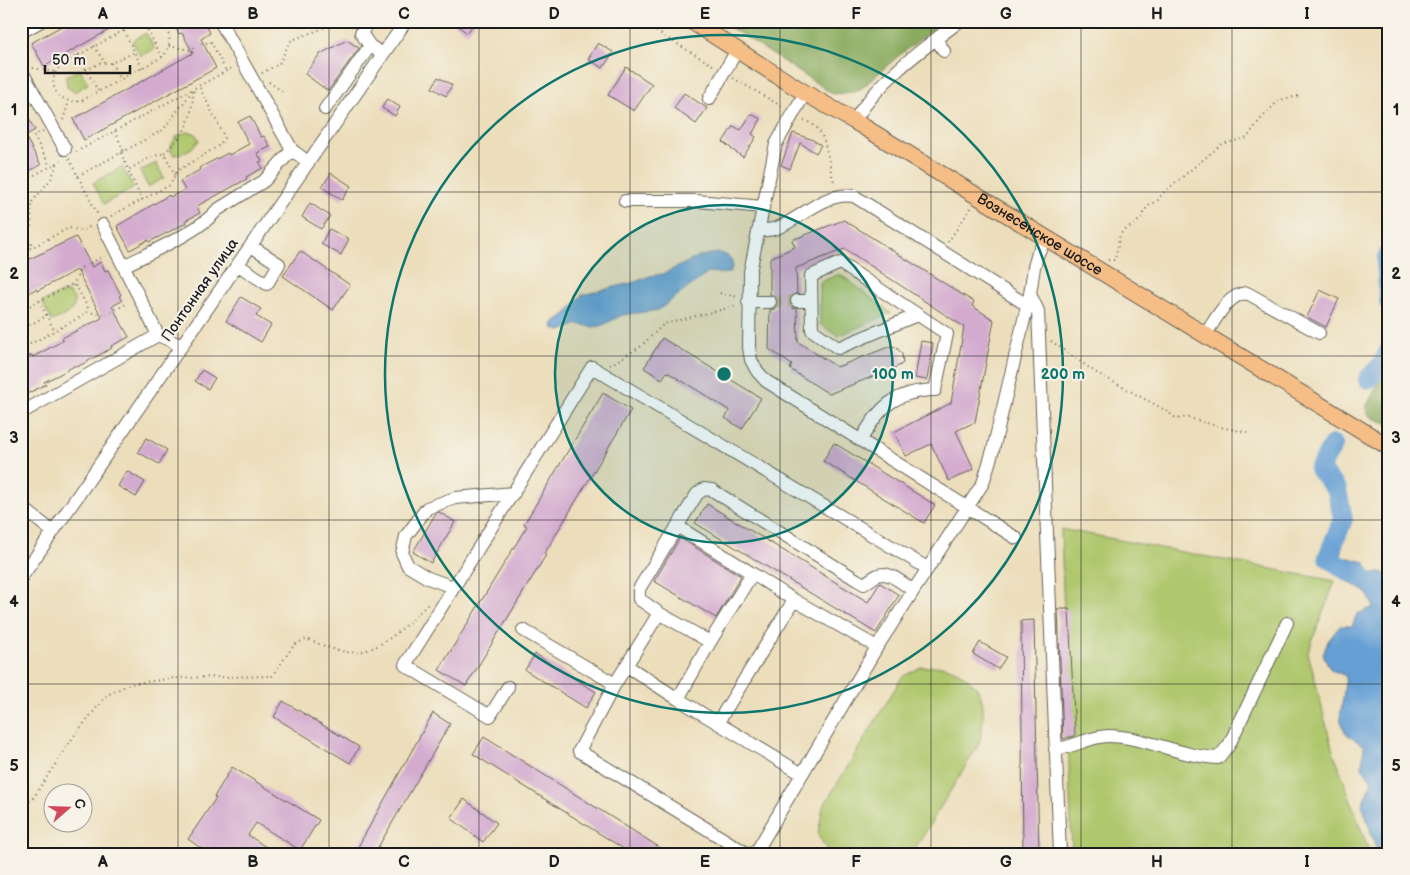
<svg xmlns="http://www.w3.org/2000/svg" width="1410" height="875" font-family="'Balsamiq Sans',sans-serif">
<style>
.green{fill:#afc76d;stroke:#667244}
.forest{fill:#8bac60;stroke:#54643e}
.water{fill:#659fd4;stroke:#405e78}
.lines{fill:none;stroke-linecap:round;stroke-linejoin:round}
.river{stroke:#659fd4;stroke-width:20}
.building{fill:#d3abcf}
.minor-tunnel{stroke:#c2b79b;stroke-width:12;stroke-dasharray:12 6;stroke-linecap:butt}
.minor-casing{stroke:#656054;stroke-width:14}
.major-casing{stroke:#656054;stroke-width:18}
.path{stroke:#656054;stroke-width:2;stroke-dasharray:1 4;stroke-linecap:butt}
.minor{stroke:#fff;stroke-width:12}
.major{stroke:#f6be87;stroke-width:16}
.grid{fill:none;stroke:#1c1c1c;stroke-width:1;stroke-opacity:0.55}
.ring{fill:none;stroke:#0f766e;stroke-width:2.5}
.labels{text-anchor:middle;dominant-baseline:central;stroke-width:4;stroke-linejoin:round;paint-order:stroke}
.street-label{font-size:15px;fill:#1c1c1c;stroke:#f7f3e8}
.centre{fill:#0f766e;stroke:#f7f3e8;stroke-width:2.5}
.ring-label{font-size:15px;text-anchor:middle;font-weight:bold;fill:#0f766e;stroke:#f7f3e8;stroke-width:4;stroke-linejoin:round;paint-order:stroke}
.neatline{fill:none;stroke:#1c1c1c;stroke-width:2}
.grid-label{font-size:16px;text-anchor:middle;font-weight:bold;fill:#1c1c1c}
</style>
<rect width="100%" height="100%" fill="#f7f3e8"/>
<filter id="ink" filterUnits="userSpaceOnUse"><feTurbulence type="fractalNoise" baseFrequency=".02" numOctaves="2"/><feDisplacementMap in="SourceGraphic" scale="10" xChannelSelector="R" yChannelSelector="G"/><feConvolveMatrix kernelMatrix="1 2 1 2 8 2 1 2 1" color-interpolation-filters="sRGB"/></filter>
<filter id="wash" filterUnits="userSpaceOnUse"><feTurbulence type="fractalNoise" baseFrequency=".0096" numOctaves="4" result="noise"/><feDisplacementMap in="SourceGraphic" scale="20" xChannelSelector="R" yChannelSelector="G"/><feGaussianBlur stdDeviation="1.12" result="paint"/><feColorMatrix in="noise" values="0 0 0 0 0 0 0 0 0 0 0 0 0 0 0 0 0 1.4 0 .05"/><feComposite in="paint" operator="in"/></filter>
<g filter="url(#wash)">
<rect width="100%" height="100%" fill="#ecdebb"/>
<path class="green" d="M146,33l9,16 -15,7 -8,-15z
M80,69l8,15 -14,8 -7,-5 -1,-11z
M188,132l7,1 4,7c-5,8 -15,14 -25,15l-4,-5c3,-11 7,-16 18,-18z
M156,163l8,15 -16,9 -8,-16z
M122,167l12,21 -30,16 -11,-21z
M840,274l51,39 -53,23 -18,-12v-42z
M64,292c5,1 8,3 10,7 4,13 -14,18 -22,22l-10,-19z
M1061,529l274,52 -27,71 24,96 38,106h-298z
M944,666c42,15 44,38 35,78l-67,110h-80l-6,-5 -8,-15 5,-27 79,-130 19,-10z"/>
<path class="forest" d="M721,21h153l6,2 2,-2h62l-47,36 -35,31 -10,4 -19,2z
M1387,374h2v49c-6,0 -10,-3 -16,-5 -12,-6 -5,-15 0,-24 4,-8 5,-15 14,-20z"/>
<path class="water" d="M718,253c11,1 18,8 12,19 -8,4 -14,-1 -22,1l-50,37 -36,5 -21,11 -8,1 -15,-3 -17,7 -7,-2 -1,-6 13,-9 16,-19 53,-13 15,-6 13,-2 37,-18z
M1343,519l-2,37 24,6 6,11h13l5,8v122l-4,19 4,2v67l-2,3 2,1v59h-11l-16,-50 10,-23 -10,-14 2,-21 -19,-13 -5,-15 6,-42 -15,-6 -8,-15 5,-14 12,-15h12l5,-12 17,-7 -8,-15 -16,-9 -22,-26z"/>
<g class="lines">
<path class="river" d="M1389,253l-3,8 3,41
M1368,379l13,-13 8,-15
M1333,445l-14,24 18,21 6,29 -15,38 21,15"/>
</g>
<g id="blocks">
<path class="building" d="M71,21h54l-81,45 -13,-23z
M172,21h32l6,12 -9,6 15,29 -132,72 -11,-21 120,-66 -11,-20 -3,1z
M452,21h24l-9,12z
M347,40l12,8 -31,43 -23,-17 15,-20z
M598,43l15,9 -10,16 -15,-9z
M626,67l26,17 -18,27 -26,-16z
M438,77l14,8 -6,11 -14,-8z
M684,93l23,15 -11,16 -22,-16z
M387,99l13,8 -5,9 -13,-8z
M21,105l14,25 -10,6 16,29 -20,10z
M751,114l10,5 -9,15 4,3 -13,20 -12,-8v-1l-8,-6 10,-16 8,4z
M250,116l11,21 3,-1 6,11 -13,6 5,8 -3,1 4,6 -17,9 1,2 -50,27 3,7 -15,8 1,2 -37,19 -1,-2 -18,10 -13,-24 52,-31 1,2 15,-7 -5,-9 20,-11 -1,-2 29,-15 1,2 20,-11 -11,-22z
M793,133l18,6 10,6 -5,8 -16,-10 -10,26 -9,-4z
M331,173l20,13 -9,14 -20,-13z
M310,203l20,13 -9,13 -19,-12z
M844,220l130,82 -2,4 22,14 -19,102 -19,9 18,38 -25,12 -18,-37 -25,12 -12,-24 57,-29 13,-76 -119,-78 -49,19 1,25 -7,4 -1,4 4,7 4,1 1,33 39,25 54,-21 5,1 6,7 1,9 -4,3 -70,28 -39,-25 2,-4 -23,-16 1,-39 4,-1 4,-7 -1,-4 -7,-4v-36l25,-11 -3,-7z
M329,229l20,10 -8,16 -20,-11z
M76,237l16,30 9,-5 4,9 3,-1 13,25 -2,1 3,5 -10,5 17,31 -18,9 1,2 -35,19 -1,-2 -16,9 -16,8 2,2 -25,13v-37l11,-5 1,2 31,-17 -2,-2 40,-20 -25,-48 -40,21 -1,-2 -15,8v-34z
M300,251l50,34 -17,25 -50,-34z
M1320,290l19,9 -13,28 -19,-10z
M241,297l20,12 -5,7 15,9 -10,17 -35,-21z
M662,338l99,60 -19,31 -17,-11 5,-7 -33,-21 -30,-18 -5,7 -18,-11z
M921,341l12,2 -6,37 -12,-2z
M202,370l13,8 -7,11 -13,-8z
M603,393l28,17 -87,144 2,1 -80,131 -27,-16 88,-144 -3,-2z
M146,438l21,12 -8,14 -21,-12z
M834,443l101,62 -11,18 -101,-62z
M127,471l18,11 -9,15 -18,-11z
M707,504l161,98 12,-19 19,12 -23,38 -181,-110z
M439,512l16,10 -24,41 -18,-11 23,-39z
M680,538l61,38 -25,42 -62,-37z
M1058,609h11l6,127 -12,3z
M1034,620l5,234h-16l-2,-233z
M980,642l26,15 -8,12 -25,-15z
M535,654l61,38 -10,16 -61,-38z
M283,701l76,46 -9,16 -76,-46z
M433,713l17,11 -76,130h-20z
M484,737l186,117h-38l-159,-100z
M232,767l87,53 -19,30 -44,-27 -8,12 28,19h-67l-21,-15 28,-41 -2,-1z
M464,799l33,24 -14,19 -32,-24z"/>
</g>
</g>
<g filter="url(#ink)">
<use href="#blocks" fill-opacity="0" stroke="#656054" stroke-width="1"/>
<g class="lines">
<path class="minor-tunnel" d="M770,302l27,-1"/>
<defs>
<path id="minor" d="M220,21l72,129 16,12
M369,21l-8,12 9,13
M21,32l20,-11
M936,39l8,12
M21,70l44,79
M805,93l-29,51 -26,128 -1,75 2,13 6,11 9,10 250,157
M709,99l28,-49
M325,109l45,-63 13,8
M854,121c26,-42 67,-71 106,-100
M625,201h72l66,6
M103,225l55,110 24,11
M758,231c6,-1 13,-1 19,-3 25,-10 48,-37 77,-32l173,109
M238,265l29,19 12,-20 -28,-18
M124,266c26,-14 75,-34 93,-56l47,-29 28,-31
M1030,294l8,17 22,543
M797,301h14
M748,302h22
M1205,335c10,-14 22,-41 42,-42l72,40
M21,413l137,-78
M861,440c18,-33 34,-49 74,-50l12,-56 -107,-71 -29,13 1,54 26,18 79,-33
M21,504l2,4 30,24
M677,526l117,74 83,47
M21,578l385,-557
M453,587l-25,-9 -20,-12 -6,-13 4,-17 21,-28 28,-10 59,-5
M659,613l-44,71 -36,67 169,103
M523,630l92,54
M710,642l-51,-29 -20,-14v-10l58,-95 7,-5 8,1 145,90 7,4c5,-3 9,-7 14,-9 11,-5 26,10 35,15
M627,666l51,33 124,75
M508,687l-18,29 -85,-51 187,-298 335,201
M678,699l32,-57 42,-68
M718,722l76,-122
M1055,749c18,-1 35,-13 53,-13 35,0 73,21 110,22l11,-13 58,-122
M755,854l122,-207 106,-164 10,-33 37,-156 4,-27 4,-14 8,-15"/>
<g id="major">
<path id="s1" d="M691,21l114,72 49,28 535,326"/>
</g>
</defs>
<use href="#minor" class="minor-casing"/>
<use href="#major" class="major-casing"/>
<path class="path" d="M141,21l-79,43c-18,17 -6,41 19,37l81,-44c11,-11 10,-28 -5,-36
M143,21l19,36
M639,21l75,45
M124,31l18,37
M201,44l10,-2 15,29
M94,46l11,17
M169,46l21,4 5,-3
M78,55l20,36
M111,63l9,15
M33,68l22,4
M86,70l14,-7h11l22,-10
M262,73l17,-9 10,-21 3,-3 29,-11 13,-8
M733,78l50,29
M269,82l15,11
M63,120l6,-19
M804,120c4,2 10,5 13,8 11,12 11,40 18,56
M43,131l-9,5 16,30
M115,131l9,21
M76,152l156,-84
M121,153l7,16
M69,159l29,56
M78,176l85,-46 31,-41c-3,31 -6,43 -30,64l11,22
M21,182l40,-21
M142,200l-14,-30 21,-12 15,-5
M21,211l11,-9
M111,216l59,-31 7,-14 43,-26 4,-7 -1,-4 -24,-48
M21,234h4l8,13
M25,234l6,-5 1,-27 19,-23 7,-17
M948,242l23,-34
M21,253l48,-25 13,3 9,-5
M1108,260h7l5,-26 21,-15 6,-12 11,-7 5,-7 59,-49 25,-6 12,-17 20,-21 21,-4
M86,265l18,-9
M73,286l8,-18 2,-1
M720,293l18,4
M39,301l15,29
M21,310l50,-25 5,1 12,22 -2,6 -65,35
M87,312l18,3 3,-2
M111,312l17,-9
M21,330l25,-14
M21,338l5,9
M1051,341l44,31 70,38 12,9 9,-2 34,10 31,6
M610,365l30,-18 24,-23 72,-18
M21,806h4l8,-8 41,-62 33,-41 23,-11 45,-6 97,-2 22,-31 12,-6c13,5 27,11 41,13 32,4 61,-29 82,-49"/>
<use href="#minor" class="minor"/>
<use href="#major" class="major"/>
</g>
</g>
<path class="grid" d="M178,21v833M329,21v833M479,21v833M630,21v833M780,21v833M931,21v833M1081,21v833M1232,21v833M21,192h1368M21,356h1368M21,520h1368M21,684h1368"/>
<circle cx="724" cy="374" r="169" fill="#0f766e" fill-opacity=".12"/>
<g class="ring">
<circle cx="724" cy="374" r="169"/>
<circle cx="724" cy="374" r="339"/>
</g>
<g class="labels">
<g class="street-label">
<text stroke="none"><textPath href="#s1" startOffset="409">Вознесенское шоссе</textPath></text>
<text transform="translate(200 290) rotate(-55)">Понтонная улица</text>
</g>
</g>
<circle cx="724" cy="374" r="8" class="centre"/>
<g class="ring-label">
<text x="893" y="379">100 m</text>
<text x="1063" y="379">200 m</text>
</g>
<rect width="1410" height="875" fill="none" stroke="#f7f3e8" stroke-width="55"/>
<g transform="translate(68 808) rotate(70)"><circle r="24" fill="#f7f3e8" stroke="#9f9d96"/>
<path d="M0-4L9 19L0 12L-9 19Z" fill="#d1495b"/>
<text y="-8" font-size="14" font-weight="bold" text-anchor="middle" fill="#1c1c1c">С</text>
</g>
<path d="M45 65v8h85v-8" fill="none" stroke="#1c1c1c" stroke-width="2.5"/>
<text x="52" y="65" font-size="15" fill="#1c1c1c" stroke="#f7f3e8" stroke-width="4" paint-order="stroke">50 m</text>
<rect x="28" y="28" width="1354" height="820" class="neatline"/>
<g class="grid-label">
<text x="103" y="19">A</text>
<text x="253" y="19">B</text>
<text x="404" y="19">C</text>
<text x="554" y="19">D</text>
<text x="705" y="19">E</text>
<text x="856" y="19">F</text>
<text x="1006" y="19">G</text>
<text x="1157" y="19">H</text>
<text x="1307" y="19">I</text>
<text x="14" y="115">1</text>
<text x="1396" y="115">1</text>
<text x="14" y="279">2</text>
<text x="1396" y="279">2</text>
<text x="14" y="443">3</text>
<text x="1396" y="443">3</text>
<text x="14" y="607">4</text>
<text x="1396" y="607">4</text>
<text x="14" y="771">5</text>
<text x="1396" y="771">5</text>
<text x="103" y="867">A</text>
<text x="253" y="867">B</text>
<text x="404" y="867">C</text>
<text x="554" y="867">D</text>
<text x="705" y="867">E</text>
<text x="856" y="867">F</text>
<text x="1006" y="867">G</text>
<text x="1157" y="867">H</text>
<text x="1307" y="867">I</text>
</g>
</svg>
